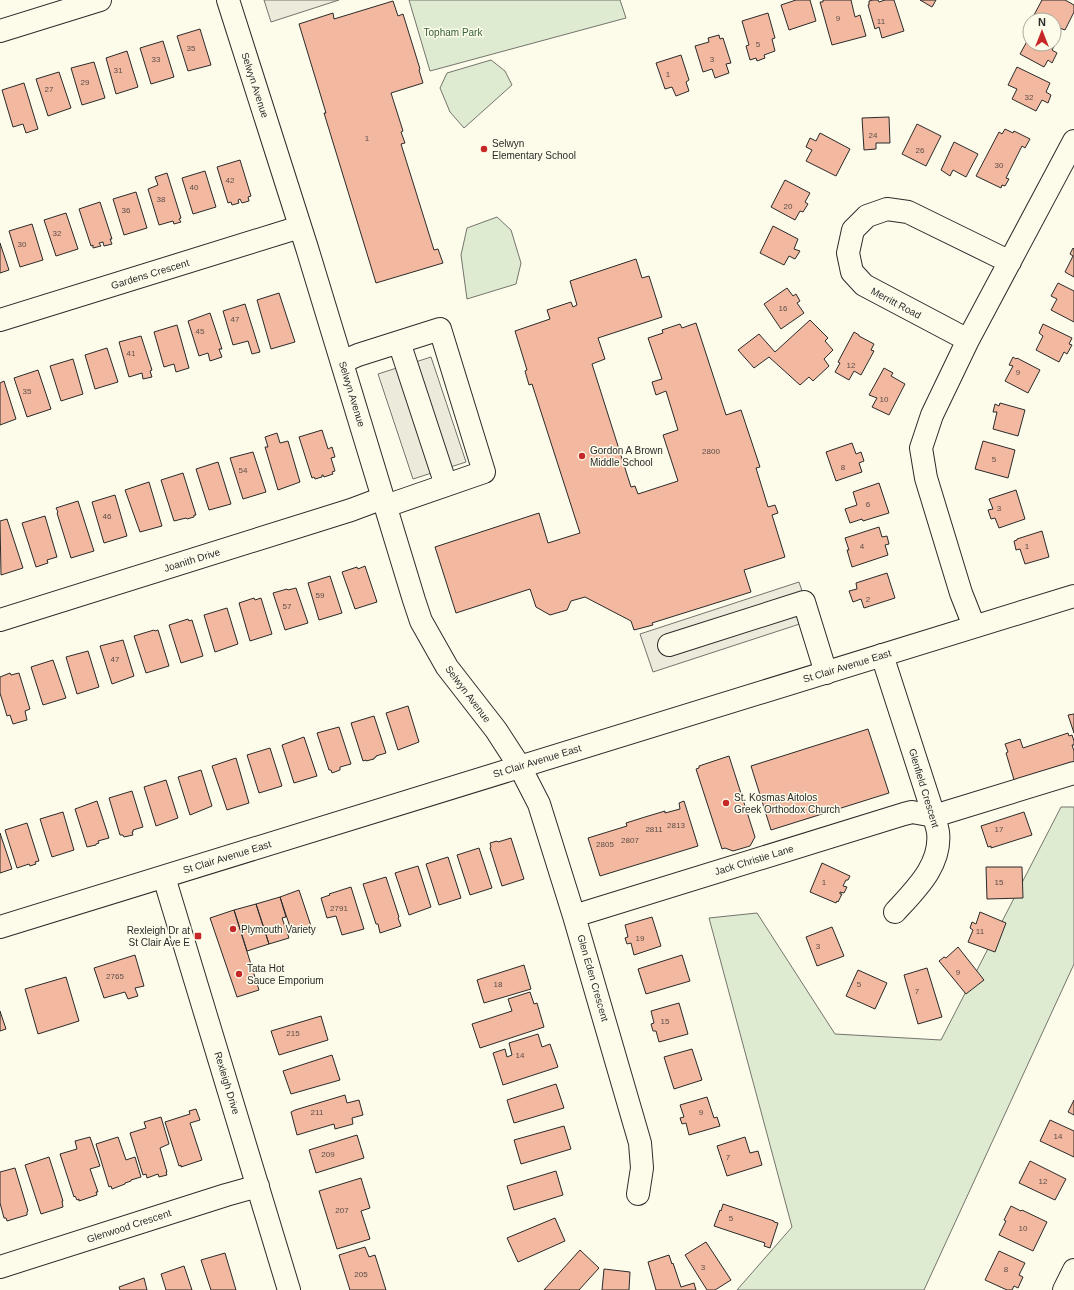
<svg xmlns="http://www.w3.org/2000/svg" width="1074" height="1290" font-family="Helvetica,sans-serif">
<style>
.green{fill:#deebd1;stroke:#74746e}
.parking{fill:#eceadb;stroke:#74746e}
.building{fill:#f2b8a0;stroke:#2b2b2b}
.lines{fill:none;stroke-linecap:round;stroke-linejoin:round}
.minor-casing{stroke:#2b2b2b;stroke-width:24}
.major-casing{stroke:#2b2b2b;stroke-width:24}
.minor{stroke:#fdfbea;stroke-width:22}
.major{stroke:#fdfbea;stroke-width:22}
.poi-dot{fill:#c62828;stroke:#fdfbea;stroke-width:1.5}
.labels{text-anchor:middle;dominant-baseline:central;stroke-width:3;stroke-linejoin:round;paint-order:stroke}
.number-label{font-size:8px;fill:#5d4e48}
.park-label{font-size:10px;fill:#34623c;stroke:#fdfbea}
.street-label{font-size:10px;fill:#2b2b2b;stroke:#fdfbea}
.poi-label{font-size:10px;fill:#2b2b2b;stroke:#fdfbea;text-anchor:start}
</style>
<rect width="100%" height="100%" fill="#fdfbea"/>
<path class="green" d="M409,0h211l6,18 -196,53z
M491,60l14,11 7,14 -48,43 -14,-16 -10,-24 7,-15z
M497,217l14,13 10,33 -5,21 -49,15 -6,-44 6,-27z
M1061,807h13v157l-150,326h-187l55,-63 -83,-309 48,-5 78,121 106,6z"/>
<path class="parking" d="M264,0h75l-68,22z
M431,357l35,105 -53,17 -35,-105z
M799,582l13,38 -159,52 -13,-38z"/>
<path class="building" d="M796,0h14l6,21 -27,9 -8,-25z
M823,0h28l4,17 5,-2 6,21 -34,9 -12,-43h3z
M873,0h5l1,2 6,-2h9l10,31 -22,7 -3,-11 -4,2 -7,-24h1v-4z
M920,0h16l-4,7z
M1042,0h23l9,5v7l-9,18 -11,-4v-6h-10l-10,-5z
M393,1l5,15 5,-2 17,55 -1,1 4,13 -32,10 12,38 -2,1 4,11 -4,1 33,106 4,-1 5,14 -67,20 -52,-170h2l-27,-89 34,-11 1,6z
M768,13l7,25 -3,1 3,12 -11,4 1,3 -8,3 -1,-3 -6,2 -4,-14 3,-1 -7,-24z
M200,29l11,36 -23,6 -11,-35z
M719,35l1,4 3,-1 8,25 -5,1 3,9 -14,5 -3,-9 -9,3 -8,-26 14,-4 -1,-4z
M1030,36v8h24v-2l2,1 -4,7 5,3 -5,10 -4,-3 -4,7 -24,-13z
M163,41l11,36 -23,7 -11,-36z
M127,51l11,36 -22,7 -10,-36z
M681,55l8,25 -3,2 3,9 -13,5 -4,-9 -7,2 -9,-26z
M94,62l11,36 -23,7 -11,-37z
M1017,67l33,16 -4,9 5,3 -3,8 -6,-3 -6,11 -24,-12 5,-10 -9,-4z
M59,72l12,36 -23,8 -12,-37z
M24,83l14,46 -12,4 -3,-9 -10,3 -11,-37z
M889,117l1,26h-14v6l-12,1 -2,-32z
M917,124l24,12 -15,30 -24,-12z
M1005,129l8,4 1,-2 16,8 -5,9 -3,-2 -16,32 3,1 -4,7 -3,-1 -1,3 -25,-12 23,-44 3,2z
M820,133l30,16 -14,27 -30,-15 6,-11 -6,-3 4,-9 6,3z
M954,142l24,12 -12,23 -13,-7 -3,6 -9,-6z
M240,160l11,36 -3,1 1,4 -7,2 -2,-4 -2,1 1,3 -7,2 -1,-3 -3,1 -11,-36z
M205,171l11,36 -23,7 -11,-36z
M167,173l14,45 -2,1 2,3 -7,2 -1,-3 -14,4 -11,-36 10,-4 -3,-8z
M785,180l25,13 -5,9 3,2 -5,8 -3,-1 -5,9 -24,-13z
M136,192l11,36 -23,7 -11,-36z
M100,202l12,37h-2l2,5 -8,2 -1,-4 -4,1 2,3 -8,2v-3l-2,1 -12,-37z
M66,213l12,36 -22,7 -12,-36z
M32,224l11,36 -23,7 -11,-36z
M773,226l25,13 -4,10 6,2 -5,8 -6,-3 -5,9 -24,-12z
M0,243l9,27 -9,3z
M1073,248l1,1v28l-9,-5 8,-16 -3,-2z
M636,259l6,19 7,-2 13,41 -64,21 7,21 -13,5 39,123 4,-1 3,8 40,-13 -15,-46 15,-5 -12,-39 -10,4 -4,-13 10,-3 -14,-41 15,-5 -1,-3 18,-6 2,4 14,-5 30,92 15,-5 19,57 -4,1 12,39 7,-2 3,8 -6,2 13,42 -41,13 7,22 -99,31 1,2 -19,5 -3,-9 -46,-24 -14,4 -4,9 -17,5 -14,-8 -6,-18 -74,24 -21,-66 104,-34 9,30 32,-10 -48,-149 -3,1 -4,-14 2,-1 -12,-39 35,-12 -3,-9 24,-8 2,5 4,-2 -7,-24z
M1058,283l16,8v31l-23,-12 6,-11 -6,-3z
M787,288l6,8 3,-2 4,7 -3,2 7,10 -23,16 -17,-25z
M279,293l16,49 -24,7 -14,-49z
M245,304l15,48 -8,2 -4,-13 -15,4 -10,-34z
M210,313l12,36h-3l3,8 -12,4 -2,-8 -9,3 -11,-35z
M810,320l18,18 -3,3 8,9 -9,9 5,7 -16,15 -4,-4 -9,8 -31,-28 -15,11 -16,-18 21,-16 16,18z
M1043,324l29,14 -3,6 3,1 -5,9 -3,-2 -5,10 -23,-12 7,-14 -4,-3z
M177,325l12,43 -13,4 -2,-8 -10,3 -10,-35z
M854,332l5,3v1l15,8 -3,6 3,1 -13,24 -7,-4 -5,9 -14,-8 5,-9 -2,-1z
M141,336l11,34 -2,1 2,6 -9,2 -1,-6 -13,4 -10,-35z
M107,348l11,34 -23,7 -10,-34z
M1013,357l3,2 1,-1 23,12 -12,23 -23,-12 8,-15 -4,-1z
M73,359l10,35 -22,7 -11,-35z
M884,368l9,5 -2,3 14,8 -16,31 -17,-8 5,-9 -8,-3z
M38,370l13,39 -24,8 -13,-39z
M4,381l12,38 -16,6v-42z
M1000,403l25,7 -7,26 -25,-7 4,-17h-4l2,-8 4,2z
M322,430l6,19 4,-2 3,10 -4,1 4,13 -3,1 1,2 -9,3 -1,-2h-1v2l-7,2 -1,-2 -2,1 -13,-41z
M277,433l3,10 8,-2 12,41 -22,8 -13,-43h3l-3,-10z
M983,441l32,9 -7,28 -33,-9z
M852,443l4,11 5,-2 3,9 -5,2 3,9 -26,9 -10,-29z
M253,452l13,40 -23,7 -13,-41z
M218,462l13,42 -22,6 -13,-41z
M183,473l13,42h-2v2l-7,2 -1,-1 -12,3 -13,-41z
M149,482l13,44 -22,6 -15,-42z
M879,483l10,30 -26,8 -1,-2 -12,4 -5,-14 12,-4 -4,-13z
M1016,490l9,29 -26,9 -4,-10 -4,1 -3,-9 5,-1 -4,-10z
M115,495l12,41 -23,7 -12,-41z
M78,501l16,50 -23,7 -14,-45 1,-1 -2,-4z
M45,516l12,41 -10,3 1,3 -12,4 -14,-44z
M7,519l16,49 -22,7 -1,-54z
M879,527l3,10 5,-1 2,8 -4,1 3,10 -36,12 -5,-17h2l-4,-12z
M1042,531l7,26 -24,7 -5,-15 -4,1 -2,-9 3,-1v-1z
M365,566l12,36 -22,7 -13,-37 15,-5 1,2z
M887,573l8,25 -31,10 -3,-9 -8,3 -4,-11 8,-2 -1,-6z
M330,576l12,37 -23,7 -11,-37z
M296,588l12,35 -23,7 -12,-37 14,-4 1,1z
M254,598l1,2 6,-2 11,36 -22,7 -11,-38z
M227,608l11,36 -23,8 -11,-37z
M188,619l1,2 3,-1 11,36 -22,7 -12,-38z
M154,630l1,1 3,-1 11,36 -23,7 -12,-37z
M123,640l11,36 -22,8 -12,-38z
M88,651l11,36 -22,7 -11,-37z
M53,660l13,38 -23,7 -12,-38z
M10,673l1,2 8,-2 11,36 -5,2 2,9 -14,4 -3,-9 -3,1 -7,-23v-16z
M408,706l11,36 -21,8 -12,-37z
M1074,714v19l-6,-18z
M374,716l12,37 -10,3v1l-2,1v1l-8,2v-1l-3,1 -12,-38z
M339,727l12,37 -11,3v3l-8,3 -1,-3h-2l-12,-37z
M868,729l21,64 -118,37 -20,-64z
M1068,733l1,3 3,-1 2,6v4h-2l2,6v13l-59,19 -9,-30 2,-1 -3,-8 15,-5 3,9z
M304,737l13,39 -23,7 -12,-38z
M270,748l12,38 -23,7 -12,-38z
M729,756l26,81 -5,9 -17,5 -8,-3 -3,1 -26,-80 3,-1v-2z
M236,758l13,45 -22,7 -15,-44z
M201,770l11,36 -22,9 -12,-38z
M166,780l12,38 -22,8 -12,-39z
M132,791l11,36 -10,3v2h-1l1,3 -9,2 -1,-2h-3l-11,-37z
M97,801l12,37 -11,3 1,2 -3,1v1l-9,2 -12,-38z
M684,801l14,45 -98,30 -12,-38 39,-12 -1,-3 19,-6 20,-6v2l15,-4 -1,-6z
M63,812l11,38 -22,7 -12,-38z
M1024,812l8,23 -41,13v-2l-3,1 -7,-21z
M27,823l12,38 -4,1 1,2 -6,2 -1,-2 -12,4 -12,-38z
M0,833l12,36 -12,4z
M511,838l13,41 -22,7 -12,-38 1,-1 -1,-4 7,-2 1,1z
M479,848l13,40 -22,7 -13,-40z
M448,857l13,41 -22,7 -13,-41z
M822,863l28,13 -2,4h-2l-3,6 4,1 -3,6 -4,-1v2h2l-4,8 -1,-1 -1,2 -26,-11z
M418,866l13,41 -22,8 -14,-42z
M986,867h36l1,31 -36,1z
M386,877l13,40 -1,1 3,8 -21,7 -2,-9h-2l-13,-40z
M351,887l13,42 -22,6 -6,-19 -9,2 -6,-20 9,-3 -1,-1z
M299,890l12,36 -19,7 -12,-36z
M280,897l6,20 -4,1 7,20 -20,6 -13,-40z
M256,904l13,40 -22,7 -13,-41z
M234,910l25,80 -22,7 -27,-79z
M980,912l26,11 -11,29 -27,-10 5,-12 -3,-2 2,-6 4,2z
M652,917l9,29 -27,9 -3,-12 -4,1 -2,-6 3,-1 -3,-12z
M832,927l12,29 -27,10 -11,-29z
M958,947l26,33 -18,14 -27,-33 5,-4 2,1z
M135,955l9,31 -9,2 3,8 -10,3 -3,-7 -21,6 -10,-30z
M682,955l8,26 -44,13 -8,-25z
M524,965l7,24 -47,14 -7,-23z
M927,968l15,49 -24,7 -14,-49z
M858,970l29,13 -12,26 -29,-13z
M66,977l13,44 -41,13 -13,-45z
M530,992l4,12 3,-1 7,24 -64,21 -8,-24 40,-13 -4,-12z
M679,1003l9,31 -29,8 -3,-11h-3l-2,-7 3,-1 -3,-12z
M0,1011l6,18 -6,2z
M321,1016l7,24 -49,15 -8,-24z
M538,1034l4,13 8,-3 8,23 -55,18 -10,-32 12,-4 2,8 5,-2 -3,-12z
M692,1049l10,31 -28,9 -10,-32z
M332,1055l8,25 -49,14 -8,-23z
M556,1084l8,24 -50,15 -7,-23z
M345,1095l2,8 12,-3 4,15 -11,3 1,6 -18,5 -1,-5 -37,11 -6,-23 4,-2z
M707,1097l7,21 3,-1 3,9 -31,9 -3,-12 -4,1 -2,-6 4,-1 -4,-12z
M1074,1100v15l-6,-3z
M196,1109l4,11 -10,3 12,37 -21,7v-2l-2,1 -14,-44 25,-8 -1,-3z
M161,1117l8,27 -9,4 7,24h-1l1,3 -8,2 -1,-3 -11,4 -1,-4 -3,1 -13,-42 16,-5 -2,-6z
M1050,1120l24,11v26l-34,-16z
M564,1126l7,23 -50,15 -7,-24z
M357,1135l7,23 -48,15 -7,-23z
M90,1137l10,29 -10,3 8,23h-2l1,3 -18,6v-2l-2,1 -2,-4 -1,1 -14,-43 17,-5 -2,-8z
M118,1137l8,23 9,-3 6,20 -10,3v1l-6,2v1l-13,5 -1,-3 -2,1 -13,-43z
M745,1137l5,16 8,-2 4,14 -35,11 -10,-30z
M49,1157l14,44h-1l1,6 -22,7 -16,-49z
M1030,1161l36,18 -11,21 -36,-17z
M15,1168l13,43 -1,1v3l-20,6 -1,-3h-2l-4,-15v-31z
M556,1171l7,24 -49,15 -7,-24z
M361,1178l9,30 -9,3 9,28 -33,10 -18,-58z
M723,1204l51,17v1l4,1 -8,25 -6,-2 1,-3 -51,-17 6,-16 1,1z
M1011,1206l10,5 1,-1 25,12 -14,29 -34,-16 7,-14 -2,-1z
M555,1218l10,23 -47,21 -11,-24z
M706,1242l25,38 -16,10h-8l-22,-35z
M365,1247l4,10 6,-2 11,35h-36l-11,-35z
M580,1250l19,18 -20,22h-35z
M999,1251l26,12 -6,12 4,2 -5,11 -4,-2 -2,4h-5l-22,-10z
M225,1253l11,37h-25l-10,-30z
M669,1255l3,9 1,-1 8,24 13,-4 2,7h-40l-8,-28z
M184,1266l8,24h-26l-5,-16z
M604,1269l26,3 -1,18h-27z
M144,1278l3,12h-27l-1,-3z"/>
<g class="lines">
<defs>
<path id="minor" d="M228,0l79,248 107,352 7,21 26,46 49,63 24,37 19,37 35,112 66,227 2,25 -4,26
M0,31l100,-31
M0,320l300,-93
M968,340l-104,-55 -12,-13 -4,-19 5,-23 14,-14 20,-7 21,3 102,50
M399,342l47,143
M342,362l16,-7 82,-26 44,143 -98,34
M0,620l351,-110 32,-12
M974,626l-13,-33 -35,-115 -5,-30 11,-33 36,-75 106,-199
M669,645l135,-43 22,71
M882,655l52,161c1,5 3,10 4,16 4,33 -23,58 -43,80
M164,877l125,413
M574,916l330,-102 8,-2 22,4 140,-43
M0,1267l226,-72 32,-9
M1064,1290l10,-20"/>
<path id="major" d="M0,927l1074,-331"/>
</defs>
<use href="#minor" class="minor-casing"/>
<use href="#major" class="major-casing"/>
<use href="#minor" class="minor"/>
<use href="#major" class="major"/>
</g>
<g class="poi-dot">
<circle cx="484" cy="149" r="4"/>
<circle cx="582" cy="456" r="4"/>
<circle cx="726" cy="803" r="4"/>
<circle cx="233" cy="929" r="4"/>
<rect x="194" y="932" width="8" height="8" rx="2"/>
<circle cx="239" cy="974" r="4"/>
</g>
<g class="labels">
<g class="number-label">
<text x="838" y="18">9</text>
<text x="881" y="21">11</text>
<text x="758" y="44">5</text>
<text x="191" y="48">35</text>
<text x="156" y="59">33</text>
<text x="712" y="59">3</text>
<text x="118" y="70">31</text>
<text x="668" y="74">1</text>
<text x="85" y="82">29</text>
<text x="49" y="89">27</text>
<text x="1029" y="97">32</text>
<text x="873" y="135">24</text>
<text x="367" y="138">1</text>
<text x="920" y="150">26</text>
<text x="999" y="165">30</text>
<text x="230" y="180">42</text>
<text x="194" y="187">40</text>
<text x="161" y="199">38</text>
<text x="788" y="206">20</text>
<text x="126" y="210">36</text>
<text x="57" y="233">32</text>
<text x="22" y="244">30</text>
<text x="783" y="308">16</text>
<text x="235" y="319">47</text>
<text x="200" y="331">45</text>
<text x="131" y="353">41</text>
<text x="851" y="365">12</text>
<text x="1018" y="372">9</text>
<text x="27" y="391">35</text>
<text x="884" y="399">10</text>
<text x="711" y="451">2800</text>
<text x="994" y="459">5</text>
<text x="843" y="467">8</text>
<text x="243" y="470">54</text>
<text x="868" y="504">6</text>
<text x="999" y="508">3</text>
<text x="107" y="516">46</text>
<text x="862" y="546">4</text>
<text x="1027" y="546">1</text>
<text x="320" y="595">59</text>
<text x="868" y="599">2</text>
<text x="287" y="606">57</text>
<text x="115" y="659">47</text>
<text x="676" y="825">2813</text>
<text x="654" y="829">2811</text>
<text x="999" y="829">17</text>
<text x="630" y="840">2807</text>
<text x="605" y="844">2805</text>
<text x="824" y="882">1</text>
<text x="999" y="882">15</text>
<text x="339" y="908">2791</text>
<text x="980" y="931">11</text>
<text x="640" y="938">19</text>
<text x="818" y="946">3</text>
<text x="958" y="972">9</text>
<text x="115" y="976">2765</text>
<text x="498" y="984">18</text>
<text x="859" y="984">5</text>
<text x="917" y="991">7</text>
<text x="665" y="1021">15</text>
<text x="293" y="1033">215</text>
<text x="520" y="1055">14</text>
<text x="317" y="1112">211</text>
<text x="701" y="1112">9</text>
<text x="1058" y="1136">14</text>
<text x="328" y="1154">209</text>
<text x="728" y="1157">7</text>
<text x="1043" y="1181">12</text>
<text x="342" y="1210">207</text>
<text x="731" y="1218">5</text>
<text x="1023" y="1228">10</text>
<text x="703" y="1267">3</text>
<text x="1006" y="1269">8</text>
<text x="361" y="1274">205</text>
</g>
<g class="park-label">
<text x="453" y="32">Topham Park</text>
</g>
<g class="street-label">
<text transform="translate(255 85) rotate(72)">Selwyn Avenue</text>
<text transform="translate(150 274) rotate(-17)">Gardens Crescent</text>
<text transform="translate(896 303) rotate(28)">Merritt Road</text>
<text transform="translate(352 394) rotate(73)">Selwyn Avenue</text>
<text transform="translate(192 560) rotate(-17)">Joanith Drive</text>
<text transform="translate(847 666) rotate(-17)">St Clair Avenue East</text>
<text transform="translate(468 694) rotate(53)">Selwyn Avenue</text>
<text transform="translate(537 761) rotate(-17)">St Clair Avenue East</text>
<text transform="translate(924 788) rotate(73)">Glenfield Crescent</text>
<text transform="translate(227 857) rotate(-17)">St Clair Avenue East</text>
<text transform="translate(754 860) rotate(-17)">Jack Christie Lane</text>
<text transform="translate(593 978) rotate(74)">Glen Eden Crescent</text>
<text transform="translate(227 1083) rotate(73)">Rexleigh Drive</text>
<text transform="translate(129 1226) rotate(-18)">Glenwood Crescent</text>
</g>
<g class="poi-label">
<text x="492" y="143">Selwyn<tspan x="492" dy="12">Elementary School</tspan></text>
<text x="590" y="450">Gordon A Brown<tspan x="590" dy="12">Middle School</tspan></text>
<text x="734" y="797">St. Kosmas Aitolos<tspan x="734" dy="12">Greek Orthodox Church</tspan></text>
<text x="241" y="929">Plymouth Variety</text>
<text x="190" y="930" text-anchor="end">Rexleigh Dr at<tspan x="190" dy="12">St Clair Ave E</tspan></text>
<text x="247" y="968">Tata Hot<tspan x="247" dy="12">Sauce Emporium</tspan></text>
</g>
</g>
<g transform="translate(1042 32)"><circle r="19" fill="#fdfbea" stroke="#a9a89e"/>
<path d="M0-3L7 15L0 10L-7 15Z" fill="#c62828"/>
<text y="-6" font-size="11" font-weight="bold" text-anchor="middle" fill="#2b2b2b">N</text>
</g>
</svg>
